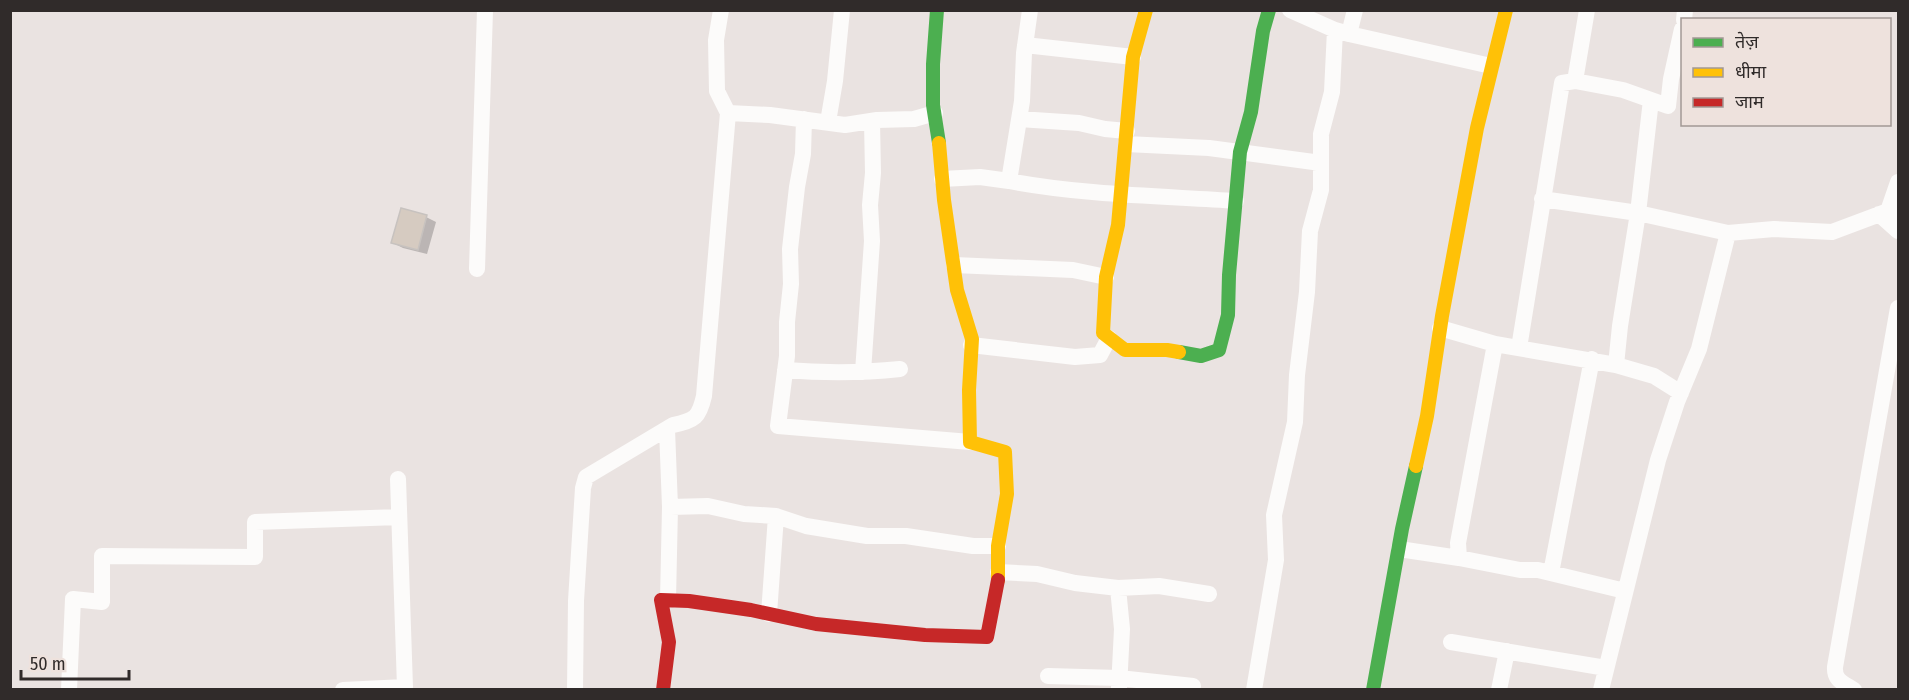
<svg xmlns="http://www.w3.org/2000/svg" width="1909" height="700" font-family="'Fira Sans Condensed','Noto Sans Devanagari',sans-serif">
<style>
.shadow{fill:#0003}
.building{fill:#d6cbc1;stroke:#c7c2bf;stroke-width:1.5}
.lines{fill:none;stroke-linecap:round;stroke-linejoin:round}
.street{stroke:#fcfbfa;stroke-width:16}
.fast{stroke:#4caf50;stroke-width:14}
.slow{stroke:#ffc107;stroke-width:14}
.jam{stroke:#c62828;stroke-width:14}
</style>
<rect width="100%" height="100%" fill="#eae3e1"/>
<path class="shadow" d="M426,217l10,5 -9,32 -24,-6 -10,-5z"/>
<path class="building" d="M401,208l26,7 -9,35 -27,-7z"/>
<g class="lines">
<path class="street" d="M721,10l-5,30 1,51 11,22 42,2 75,10 32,-5 37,-1 21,-6
M1030,10l-6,43 -2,48 -13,80c75,14 152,15 227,20
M1290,10l45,20
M1587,10l-12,71 48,9 45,16 3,-27 11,-50
M1684,20l1,-10
M1349,34l142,32
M1025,45l108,12
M804,119l-1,35 -6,33 -7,62 1,35 -4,38v34l-9,70 192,16
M1019,119l60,4 26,6 22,2
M828,122l7,-41 7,-71
M1126,144l83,4 112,15
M942,179l38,-2 29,4
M1542,199l96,14 90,20
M1888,211l10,-29
M1879,214l19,17
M954,265l119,5 33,7
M477,269l8,-259
M1440,328l55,16 121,21 4,-39 18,-113 13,-113
M971,345l104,12 25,-2 9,-17
M1519,348l43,-265 13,-2
M1616,365l38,11 27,17
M785,370c38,3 77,3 115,-1
M863,372l9,-131 -2,-36 3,-32 -1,-52
M667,429l3,78 -2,93
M670,507l38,-1 36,8 32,2 30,10 61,10h39l67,10h25
M1399,549l60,9 61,12h18l87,21
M1459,558l-1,-15 37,-199
M998,572l39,2 38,9 43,5 41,-2 50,8
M1551,573l41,-214
M1118,588l4,41 -3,59
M769,614l7,-98
M1451,642l155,26
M1048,676l71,2 74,8
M69,690l4,-91 29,3v-46l153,1v-35l144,-5
M343,690l62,-3 -7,-208
M575,690l1,-89 7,-113 3,-11 87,-52c22,-5 26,-7 31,-29l24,-283
M1254,690l22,-130 -2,-45 21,-93 2,-47 10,-83 3,-61 11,-41v-56l11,-42 3,-62 14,4 6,-24
M1499,690l8,-39
M1601,690l57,-230 19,-58 22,-53 29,-116 46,-4 58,3 56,-21 10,2
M1854,690c-10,-7 -20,-9 -19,-23l63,-359"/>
<path class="fast" d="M937,10l-4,54v41l6,38
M1179,352l22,4 18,-6 9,-35 1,-40 11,-123 11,-40 12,-81 6,-21
M1373,690l29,-161 14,-63"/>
<path class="slow" d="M1146,10l-13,47 -15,168 -12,52 -3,56 22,17h42l12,2
M939,143l5,57 13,90 15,49 -3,51 1,52 35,10 2,42 -9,52v34
M1416,466l11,-50 15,-100 35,-188 29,-118"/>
<path class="jam" d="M663,690l6,-48 -8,-42 28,1 62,9 65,14 109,11 62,2 11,-57"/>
</g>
<rect width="1909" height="700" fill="none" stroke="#302b2a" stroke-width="24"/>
<rect x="1681" y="18" width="210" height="108" fill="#eee2dd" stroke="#a29995" stroke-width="1.5"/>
<rect x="1693" y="38" width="30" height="9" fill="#4caf50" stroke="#a29995" stroke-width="1.5"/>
<text x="1735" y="48" font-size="18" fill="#302b2a">तेज़</text>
<rect x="1693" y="68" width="30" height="9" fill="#ffc107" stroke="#a29995" stroke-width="1.5"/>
<text x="1735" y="78" font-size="18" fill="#302b2a">धीमा</text>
<rect x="1693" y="98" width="30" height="9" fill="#c62828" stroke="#a29995" stroke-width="1.5"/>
<text x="1735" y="108" font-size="18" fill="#302b2a">जाम</text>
<path d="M21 670v9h108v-9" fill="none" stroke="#302b2a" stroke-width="3"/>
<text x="30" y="670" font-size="18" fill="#302b2a" stroke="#eee2dd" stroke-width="4.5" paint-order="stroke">50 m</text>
</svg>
